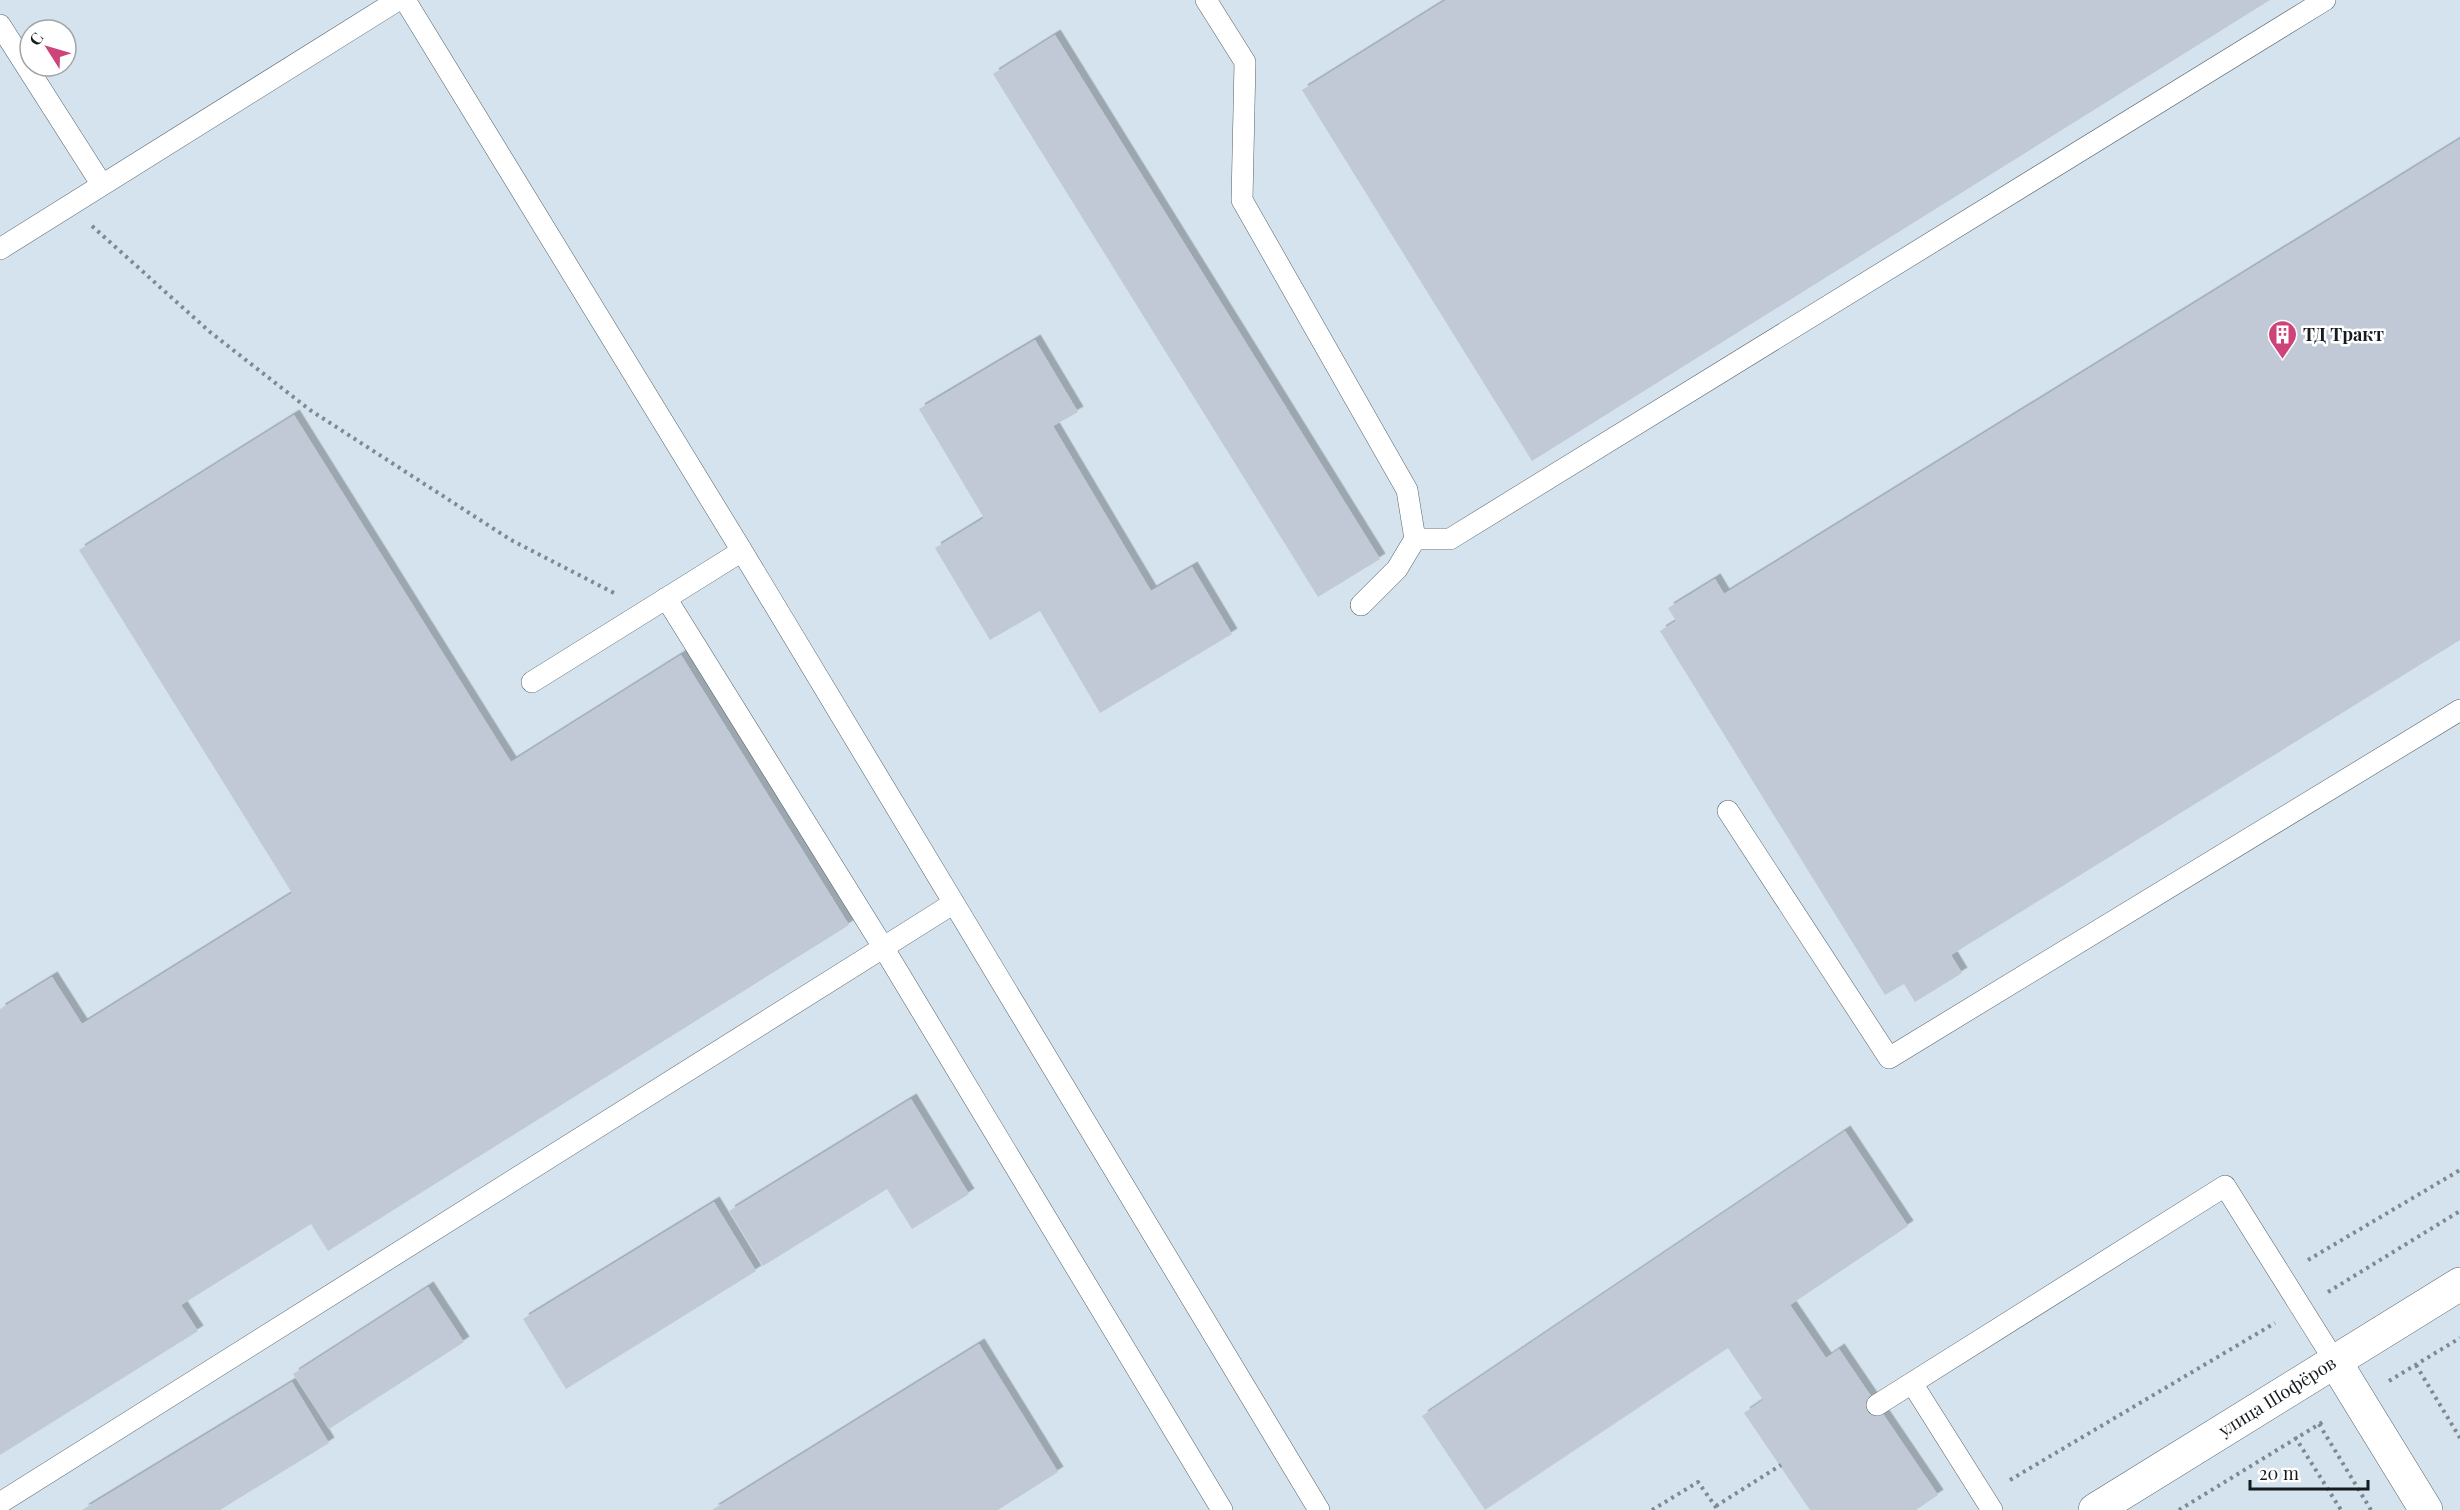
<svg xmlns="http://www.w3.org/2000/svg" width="2460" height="1510" font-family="'Playfair Display',serif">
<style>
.building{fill:#c1c9d7;filter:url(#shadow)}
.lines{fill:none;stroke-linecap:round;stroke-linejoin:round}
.service-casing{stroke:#55626a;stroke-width:22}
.minor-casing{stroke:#55626a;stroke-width:34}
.tertiary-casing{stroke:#55626a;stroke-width:34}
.path{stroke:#7e8990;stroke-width:4;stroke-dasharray:3 4.5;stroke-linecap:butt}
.service{stroke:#fff;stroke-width:21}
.minor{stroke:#fff;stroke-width:33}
.tertiary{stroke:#fff;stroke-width:33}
.labels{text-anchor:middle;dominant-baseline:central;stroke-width:5;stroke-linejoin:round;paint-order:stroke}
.poi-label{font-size:18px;font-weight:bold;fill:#151b1e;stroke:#fff;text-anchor:start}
.street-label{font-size:18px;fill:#151b1e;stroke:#fff}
</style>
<defs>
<filter id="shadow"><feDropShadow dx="5.5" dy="-5.5" stdDeviation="0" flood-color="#0004"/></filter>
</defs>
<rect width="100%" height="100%" fill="#d4e3ed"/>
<path class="building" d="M1446,0h824l-738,461 -230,-371z
M1055,35l325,524 -62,38 -325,-523z
M2460,139v501l-509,315 11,18 -47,29 -11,-18 -19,11 -225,-364 16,-10 -8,-13 47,-29 9,15z
M1035,340l43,72 -25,14 98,165 41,-24 40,67 -132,79 -60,-102 -50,29 -55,-92 49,-30 -65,-109z
M294,415l217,347 170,-107 168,270 -521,326 -17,-27 -130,81 17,26 -198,124v-446l52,-32 30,47 210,-131 -213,-343z
M911,1099l58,95 -57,35 -25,-40 -124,77 -34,-55z
M1845,1131l63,95 -118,79 36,53 13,-9 99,146 -22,15h-106l-66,-97 19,-13 -35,-52 -243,162 -63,-94z
M714,1202l42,69 -190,118 -43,-70z
M428,1287l36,55 -135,87 -36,-55z
M979,1344l79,128 -60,38h-286z
M292,1382l37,61 -109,67h-138z"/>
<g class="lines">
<defs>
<path id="service" d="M405,0l337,551 577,959
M1206,0l39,62 -3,138 165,290 8,49h35l875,-539
M0,25l102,160
M0,249l398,-249
M666,598l217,349 339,563
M1361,605l36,-36 18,-30
M532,682l210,-131
M1728,811l161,247 571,-348
M1912,1383l80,127
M1877,1405l348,-219 109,174
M0,1503l954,-600"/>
<path id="minor" d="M2334,1360l92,150"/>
<path id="tertiary" d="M2095,1510l365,-226"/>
</defs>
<use href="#service" class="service-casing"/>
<use href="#minor" class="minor-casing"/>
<use href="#tertiary" class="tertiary-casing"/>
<path class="path" d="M92,226l118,106 100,78 201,130 103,53
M2308,1260l152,-90
M2328,1292l132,-81
M2416,1365l44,73
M2389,1381l71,-43
M2319,1424l52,86
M2295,1437l46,73
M2010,1480l265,-157
M1716,1506l65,-41
M1652,1510l46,-28 20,28
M2179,1510l147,-90"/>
<use href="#service" class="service"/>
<use href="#minor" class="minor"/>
<use href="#tertiary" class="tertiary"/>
</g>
<defs>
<symbol id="building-pin" viewBox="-11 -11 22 30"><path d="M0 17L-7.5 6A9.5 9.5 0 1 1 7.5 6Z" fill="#ce4379" stroke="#fff"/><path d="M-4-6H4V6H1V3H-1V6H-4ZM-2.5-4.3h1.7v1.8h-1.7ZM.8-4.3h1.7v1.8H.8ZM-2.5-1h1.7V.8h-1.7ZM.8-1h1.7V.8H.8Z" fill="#fff"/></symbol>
</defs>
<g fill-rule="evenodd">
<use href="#building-pin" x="2266" y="318" width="33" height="45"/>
</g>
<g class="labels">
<g class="poi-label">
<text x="2303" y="334">ТД Тракт</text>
</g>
<g class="street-label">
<text transform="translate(2277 1396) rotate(-32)">улица Шофёров</text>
</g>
</g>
<g transform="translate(48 48) rotate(307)"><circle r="28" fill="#ffffff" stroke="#a1a4a5" stroke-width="1.5"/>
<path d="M0-4.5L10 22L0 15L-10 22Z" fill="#ce4379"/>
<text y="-9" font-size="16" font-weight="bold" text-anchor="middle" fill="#151b1e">С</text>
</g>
<path d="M2250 1480v9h118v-9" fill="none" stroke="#151b1e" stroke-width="3"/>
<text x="2259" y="1480" font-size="18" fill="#151b1e" stroke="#ffffff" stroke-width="4.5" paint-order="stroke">20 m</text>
</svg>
